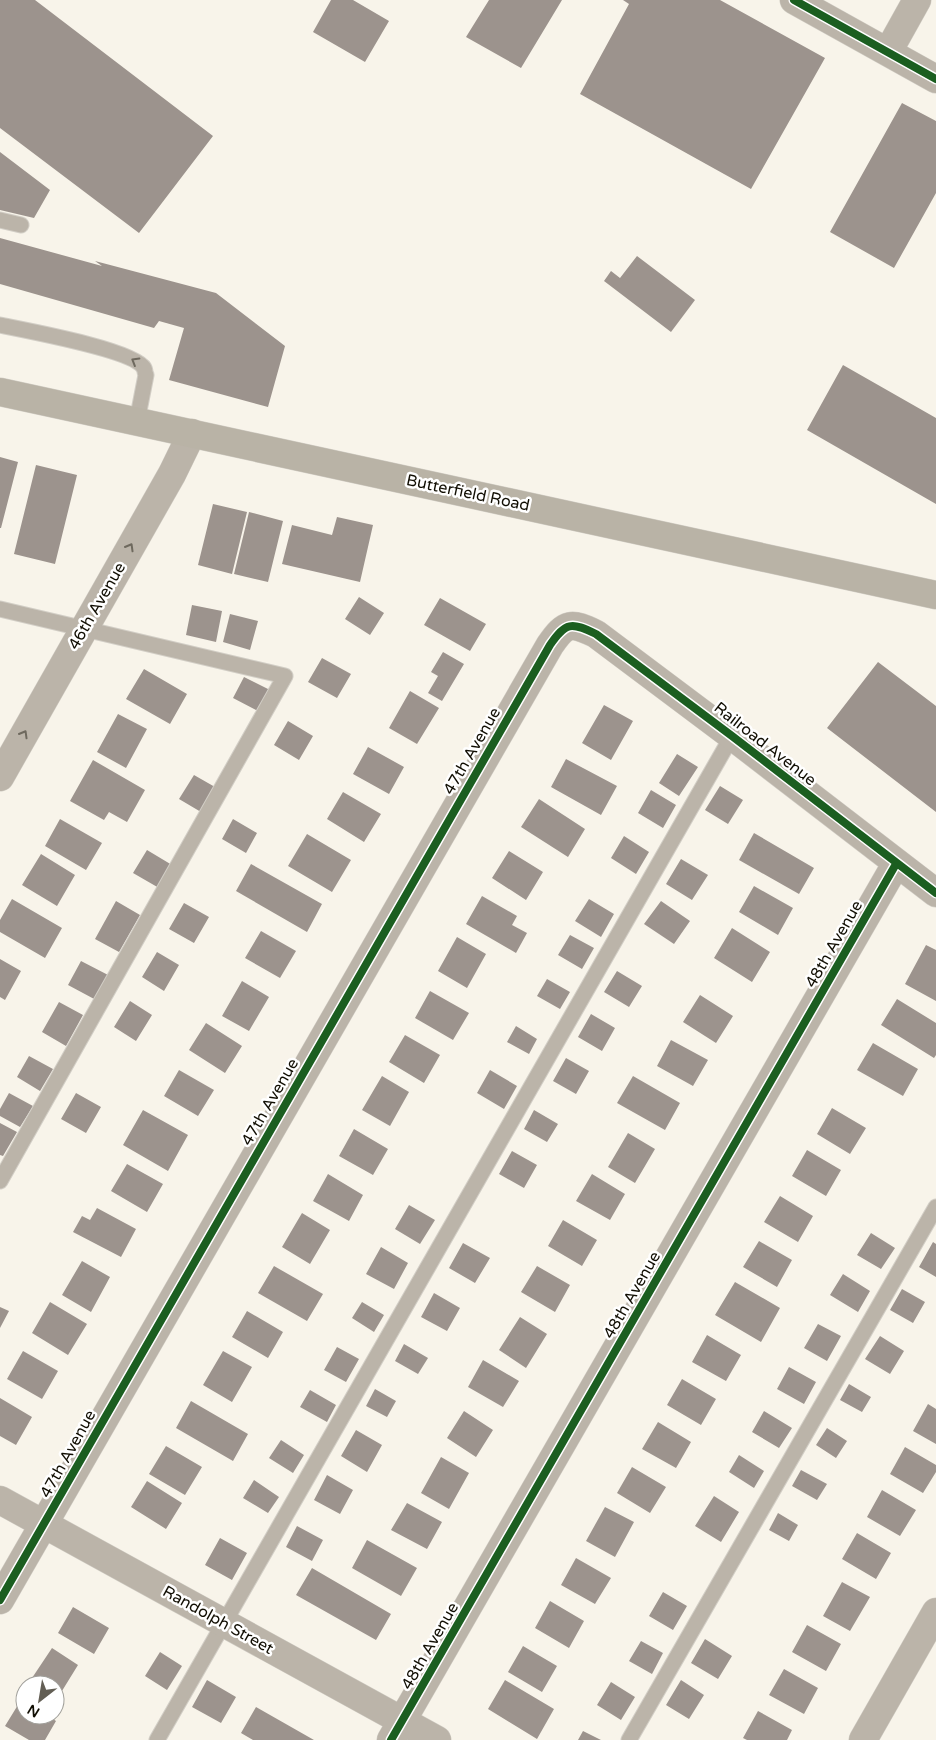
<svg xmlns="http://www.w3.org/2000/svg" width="936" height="1740" font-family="'Varela Round',sans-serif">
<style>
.building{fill:#9c938d}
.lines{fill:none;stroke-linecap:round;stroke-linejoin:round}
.service-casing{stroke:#d2cec6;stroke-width:17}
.minor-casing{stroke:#d2cec6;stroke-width:29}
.secondary-casing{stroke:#d2cec6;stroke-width:29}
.service{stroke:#bbb4a9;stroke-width:15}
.minor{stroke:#bbb4a9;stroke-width:28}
.secondary{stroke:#b9b3a6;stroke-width:28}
.cycleway-casing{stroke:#fff;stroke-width:11}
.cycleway{stroke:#1b5e20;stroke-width:8}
.oneway{stroke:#6e695e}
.labels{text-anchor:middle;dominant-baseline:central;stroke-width:5;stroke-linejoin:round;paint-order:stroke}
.street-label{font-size:16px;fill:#110e03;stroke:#fff}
</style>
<rect width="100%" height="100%" fill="#f8f4ea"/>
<path class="building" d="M0,0h35l178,136 -74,97 -139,-105z
M331,0h22l36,21 -24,41 -52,-30z
M489,0h73l-41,68 -55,-31z
M623,0h97l105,58 -74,131 -171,-95 49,-90z
M902,103l34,18v72l-42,75 -64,-36z
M0,152l50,38 -16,28 -34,-8z
M0,238l102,28 -7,-5 121,32 69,53 -17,61 -99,-27 15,-52 -25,-7 -5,7 -154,-44z
M637,256l58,44 -24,32 -67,-51 7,-10 9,7z
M843,365l93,53v86l-129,-74z
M0,457l18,5 -17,66h-1z
M36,465l41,10 -22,89 -41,-10z
M213,504l34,8 -15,62 -34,-9z
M249,512l34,9 -15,61 -34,-8z
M337,517l36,8 -13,57 -78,-18 10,-39 40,10z
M359,597l25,16 -14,22 -25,-16z
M440,598l46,26 -16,27 -46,-26z
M192,605l30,6 -6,31 -30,-7z
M230,614l28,7 -8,29 -27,-8z
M443,652l21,12 -22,37 -14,-8 10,-17 -7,-4z
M322,658l29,16 -14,24 -29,-16z
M878,662l58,44v106l-109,-84z
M144,669l43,25 -17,30 -44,-25z
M244,677l26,13 -12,21 -25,-13z
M410,691l29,17 -22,36 -28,-16z
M604,705l29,16 -22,39 -29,-17z
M118,714l29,15 -21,39 -29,-16z
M288,721l25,15 -14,24 -25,-15z
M368,747l36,20 -15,27 -36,-20z
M677,754l21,13 -19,29 -20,-13z
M566,759l51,27 -16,29 -50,-28z
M93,760l52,30 -18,32 -18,-10 -5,8 -34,-19z
M194,775l21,12 -14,25 -22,-13z
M720,786l23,14 -15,24 -23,-14z
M651,790l25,15 -13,23 -25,-15z
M343,792l38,22 -17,28 -37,-23z
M539,799l46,30 -17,28 -47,-30z
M60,819l42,24 -16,27 -41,-24z
M233,819l24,14 -11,20 -24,-14z
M754,833l60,35 -15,26 -60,-34z
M307,834l44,26 -19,32 -44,-26z
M624,836l25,16 -13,22 -25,-16z
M147,850l25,15 -13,23 -26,-15z
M509,851l34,21 -17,28 -34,-22z
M41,854l34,21 -18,31 -35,-21z
M681,859l27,16 -16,25 -26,-16z
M251,864l71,40 -15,28 -71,-41z
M754,886l39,22 -15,27 -39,-23z
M482,896l35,20 -5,9 15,8 -11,20 -50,-29z
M12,899l50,29 -17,30 -45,-26v-12z
M589,899l25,15 -13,23 -26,-16z
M116,901l24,14 -21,37 -24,-13z
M661,901l29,20 -16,23 -30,-20z
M184,903l25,14 -15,26 -25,-14z
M732,928l38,24 -18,30 -38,-24z
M261,931l35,20 -16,27 -35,-20z
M570,935l24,13 -12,21 -24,-14z
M457,937l29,17 -19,34 -29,-17z
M926,945l10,5v51l-31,-17z
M157,952l22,13 -15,26 -22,-14z
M0,959l21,12 -16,29 -5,-3z
M81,961l29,15 -14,24 -28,-15z
M617,971l25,15 -13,21 -25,-15z
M547,979l23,13 -10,17 -23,-13z
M242,981l27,16 -20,34 -27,-15z
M430,991l39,22 -16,27 -38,-22z
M700,995l33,21 -17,27 -33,-21z
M897,999l39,24v32l-2,3 -53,-33z
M130,1001l22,14 -16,26 -22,-14z
M59,1002l24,13 -17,31 -24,-14z
M591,1014l24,14 -13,23 -24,-14z
M206,1023l36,23 -17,27 -36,-23z
M516,1026l21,13 -8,15 -22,-12z
M405,1035l35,20 -16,28 -35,-21z
M671,1040l37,20 -15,26 -36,-20z
M873,1043l45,26 -15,27 -46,-26z
M29,1056l24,13 -13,22 -23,-14z
M566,1058l23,13 -13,23 -23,-13z
M179,1070l35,20 -16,26 -34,-20z
M490,1070l27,16 -13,23 -27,-16z
M382,1076l27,16 -19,34 -28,-16z
M633,1076l47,27 -15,27 -48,-27z
M9,1093l24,13 -13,21 -20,-11v-7z
M76,1093l25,14 -15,26 -25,-14z
M832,1108l34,20 -16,26 -33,-20z
M143,1110l45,25 -20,36 -45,-26z
M534,1110l24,14 -11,18 -23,-13z
M0,1123l17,9 -14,24 -3,-1z
M354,1129l34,20 -15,26 -34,-19z
M628,1133l27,16 -20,34 -27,-16z
M807,1150l34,20 -15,26 -34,-20z
M512,1151l25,14 -13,23 -25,-14z
M127,1164l36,20 -16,28 -36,-21z
M328,1174l35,21 -14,26 -36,-20z
M592,1174l33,20 -15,26 -34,-19z
M780,1196l33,20 -15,26 -34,-20z
M409,1205l26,15 -15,24 -25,-15z
M97,1208l39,21 -15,28 -48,-25 9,-16 8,4z
M302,1213l28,17 -20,34 -28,-17z
M563,1220l34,20 -15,26 -34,-20z
M871,1233l24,15 -14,21 -24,-14z
M759,1241l33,19 -15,27 -34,-20z
M933,1242l3,2v33l-17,-10z
M463,1243l27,15 -15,25 -26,-15z
M381,1247l27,16 -14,26 -28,-15z
M82,1261l28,16 -19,35 -29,-17z
M274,1266l49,28 -16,27 -49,-28z
M537,1266l33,19 -15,27 -34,-20z
M843,1274l27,17 -12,21 -28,-17z
M735,1282l45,26 -19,34 -46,-27z
M902,1289l23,13 -12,21 -23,-13z
M434,1293l26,15 -13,23 -26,-14z
M50,1302l37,22 -19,31 -36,-22z
M362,1302l22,13 -10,17 -22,-14z
M0,1307l9,4 -9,17z
M247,1311l36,21 -15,26 -36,-21z
M520,1317l27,17 -21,34 -27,-18z
M818,1324l23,12 -14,25 -23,-13z
M707,1335l34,20 -15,26 -34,-19z
M880,1336l24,15 -14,23 -25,-15z
M404,1344l24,14 -10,16 -23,-13z
M337,1347l22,12 -13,23 -22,-12z
M23,1351l35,20 -16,28 -35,-20z
M223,1351l29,16 -20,35 -29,-17z
M483,1360l36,21 -16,26 -35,-20z
M789,1367l27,15 -12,22 -27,-15z
M682,1379l34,20 -15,26 -34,-20z
M849,1384l22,13 -9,15 -22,-12z
M375,1389l21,12 -9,16 -21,-11z
M310,1390l26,15 -9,17 -27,-15z
M0,1398l32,19 -16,28 -16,-9z
M191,1401l57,33 -15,27 -57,-33z
M928,1404l8,5v35l-23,-13z
M464,1411l29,19 -17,27 -29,-19z
M764,1411l28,17 -13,20 -27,-16z
M658,1422l33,20 -15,26 -34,-19z
M827,1428l20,13 -11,17 -20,-13z
M356,1430l26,15 -15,27 -26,-16z
M281,1440l23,15 -11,18 -24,-15z
M166,1446l36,21 -17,28 -36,-21z
M905,1447l31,18v7l-13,21 -33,-19z
M739,1455l25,16 -10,17 -25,-16z
M441,1457l28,16 -20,36 -28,-16z
M632,1467l34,20 -16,26 -33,-20z
M801,1470l26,14 -10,16 -25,-14z
M327,1475l26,15 -13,24 -26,-14z
M254,1480l25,17 -11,16 -25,-15z
M147,1481l35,22 -16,26 -35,-22z
M882,1490l34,20 -16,26 -33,-19z
M714,1496l25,16 -18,30 -26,-16z
M407,1503l35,19 -15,27 -36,-19z
M605,1507l29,15 -19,35 -29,-16z
M778,1513l20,12 -9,16 -20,-11z
M297,1526l26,14 -11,21 -26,-14z
M857,1533l34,20 -15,26 -34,-20z
M220,1538l27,15 -15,27 -27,-15z
M367,1540l50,28 -16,28 -49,-28z
M576,1558l35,20 -16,26 -34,-19z
M312,1568l79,46 -15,26 -80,-45z
M842,1582l28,15 -20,34 -27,-15z
M663,1592l24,14 -14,24 -24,-14z
M550,1601l34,20 -15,27 -34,-20z
M73,1607l36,21 -15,26 -36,-21z
M807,1625l34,19 -15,27 -34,-19z
M705,1639l27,17 -14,23 -27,-16z
M641,1641l22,12 -11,21 -23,-13z
M523,1646l34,20 -15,26 -34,-20z
M52,1648l26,17 -21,34 -2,-1v-13h-19l-6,-4z
M160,1652l22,14 -15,24 -22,-14z
M784,1669l34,19 -14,26 -35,-19z
M207,1680l29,17 -15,26 -29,-16z
M505,1680l49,29 -17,30 -49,-30z
M681,1680l23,15 -15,24 -23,-14z
M611,1682l24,15 -14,23 -24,-15z
M21,1700l4,2v13h22l9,6 -11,19h-16l-24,-14z
M256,1707l58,33h-61l-12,-7z
M758,1711l34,19 -5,10h-40l-4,-2z
M583,1731l18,9h-23z"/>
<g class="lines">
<defs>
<path id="service" d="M0,220l21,5
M0,325c24,5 134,25 144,43 1,1 1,6 2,7l-9,46
M0,609l285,67 -285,505
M157,1740l575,-1004
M629,1740l307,-533"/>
<path id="minor" d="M794,0l142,79
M888,52l29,-52
M0,777l172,-303 20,-41
M0,1500l437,240
M0,1600l550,-955c16,-23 21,-23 46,-11l136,102 204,157
M391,1740l505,-876
M863,1740l73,-128"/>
<path id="secondary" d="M0,392l936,203"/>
</defs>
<use href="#service" class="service-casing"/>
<use href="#minor" class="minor-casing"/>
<use href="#secondary" class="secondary-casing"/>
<use href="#service" class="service"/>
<use href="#minor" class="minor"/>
<use href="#secondary" class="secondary"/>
<defs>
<path id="cycleway" d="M794,0l142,79
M0,1600l550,-955c16,-23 21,-23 46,-11l136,102 204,157
M391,1740l505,-876"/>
</defs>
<use href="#cycleway" class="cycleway-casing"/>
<use href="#cycleway" class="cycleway"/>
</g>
<defs><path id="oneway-chevron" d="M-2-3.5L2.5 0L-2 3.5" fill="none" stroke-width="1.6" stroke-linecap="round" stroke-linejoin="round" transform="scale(1.25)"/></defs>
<g class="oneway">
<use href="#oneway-chevron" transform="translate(135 361) rotate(-149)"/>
<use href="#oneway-chevron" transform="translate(130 547) rotate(-60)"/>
<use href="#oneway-chevron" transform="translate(24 734) rotate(-60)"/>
</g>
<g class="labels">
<g class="street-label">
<text transform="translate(468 493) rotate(12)">Butterfield Road</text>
<text transform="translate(97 606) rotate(-60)">46th Avenue</text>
<text transform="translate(765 744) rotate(38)">Railroad Avenue</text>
<text transform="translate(472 751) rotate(-60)">47th Avenue</text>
<text transform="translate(834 944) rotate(-60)">48th Avenue</text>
<text transform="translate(270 1102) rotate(-60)">47th Avenue</text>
<text transform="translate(632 1295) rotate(-60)">48th Avenue</text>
<text transform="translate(68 1454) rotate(-61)">47th Avenue</text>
<text transform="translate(218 1620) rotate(29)">Randolph Street</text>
<text transform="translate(430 1646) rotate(-60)">48th Avenue</text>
</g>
</g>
<g transform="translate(40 1700) rotate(211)"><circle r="24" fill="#ffffff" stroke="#a09f9a"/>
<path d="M0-4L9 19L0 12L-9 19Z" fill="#625e54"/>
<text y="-8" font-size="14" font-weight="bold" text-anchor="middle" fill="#110e03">N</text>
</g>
</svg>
